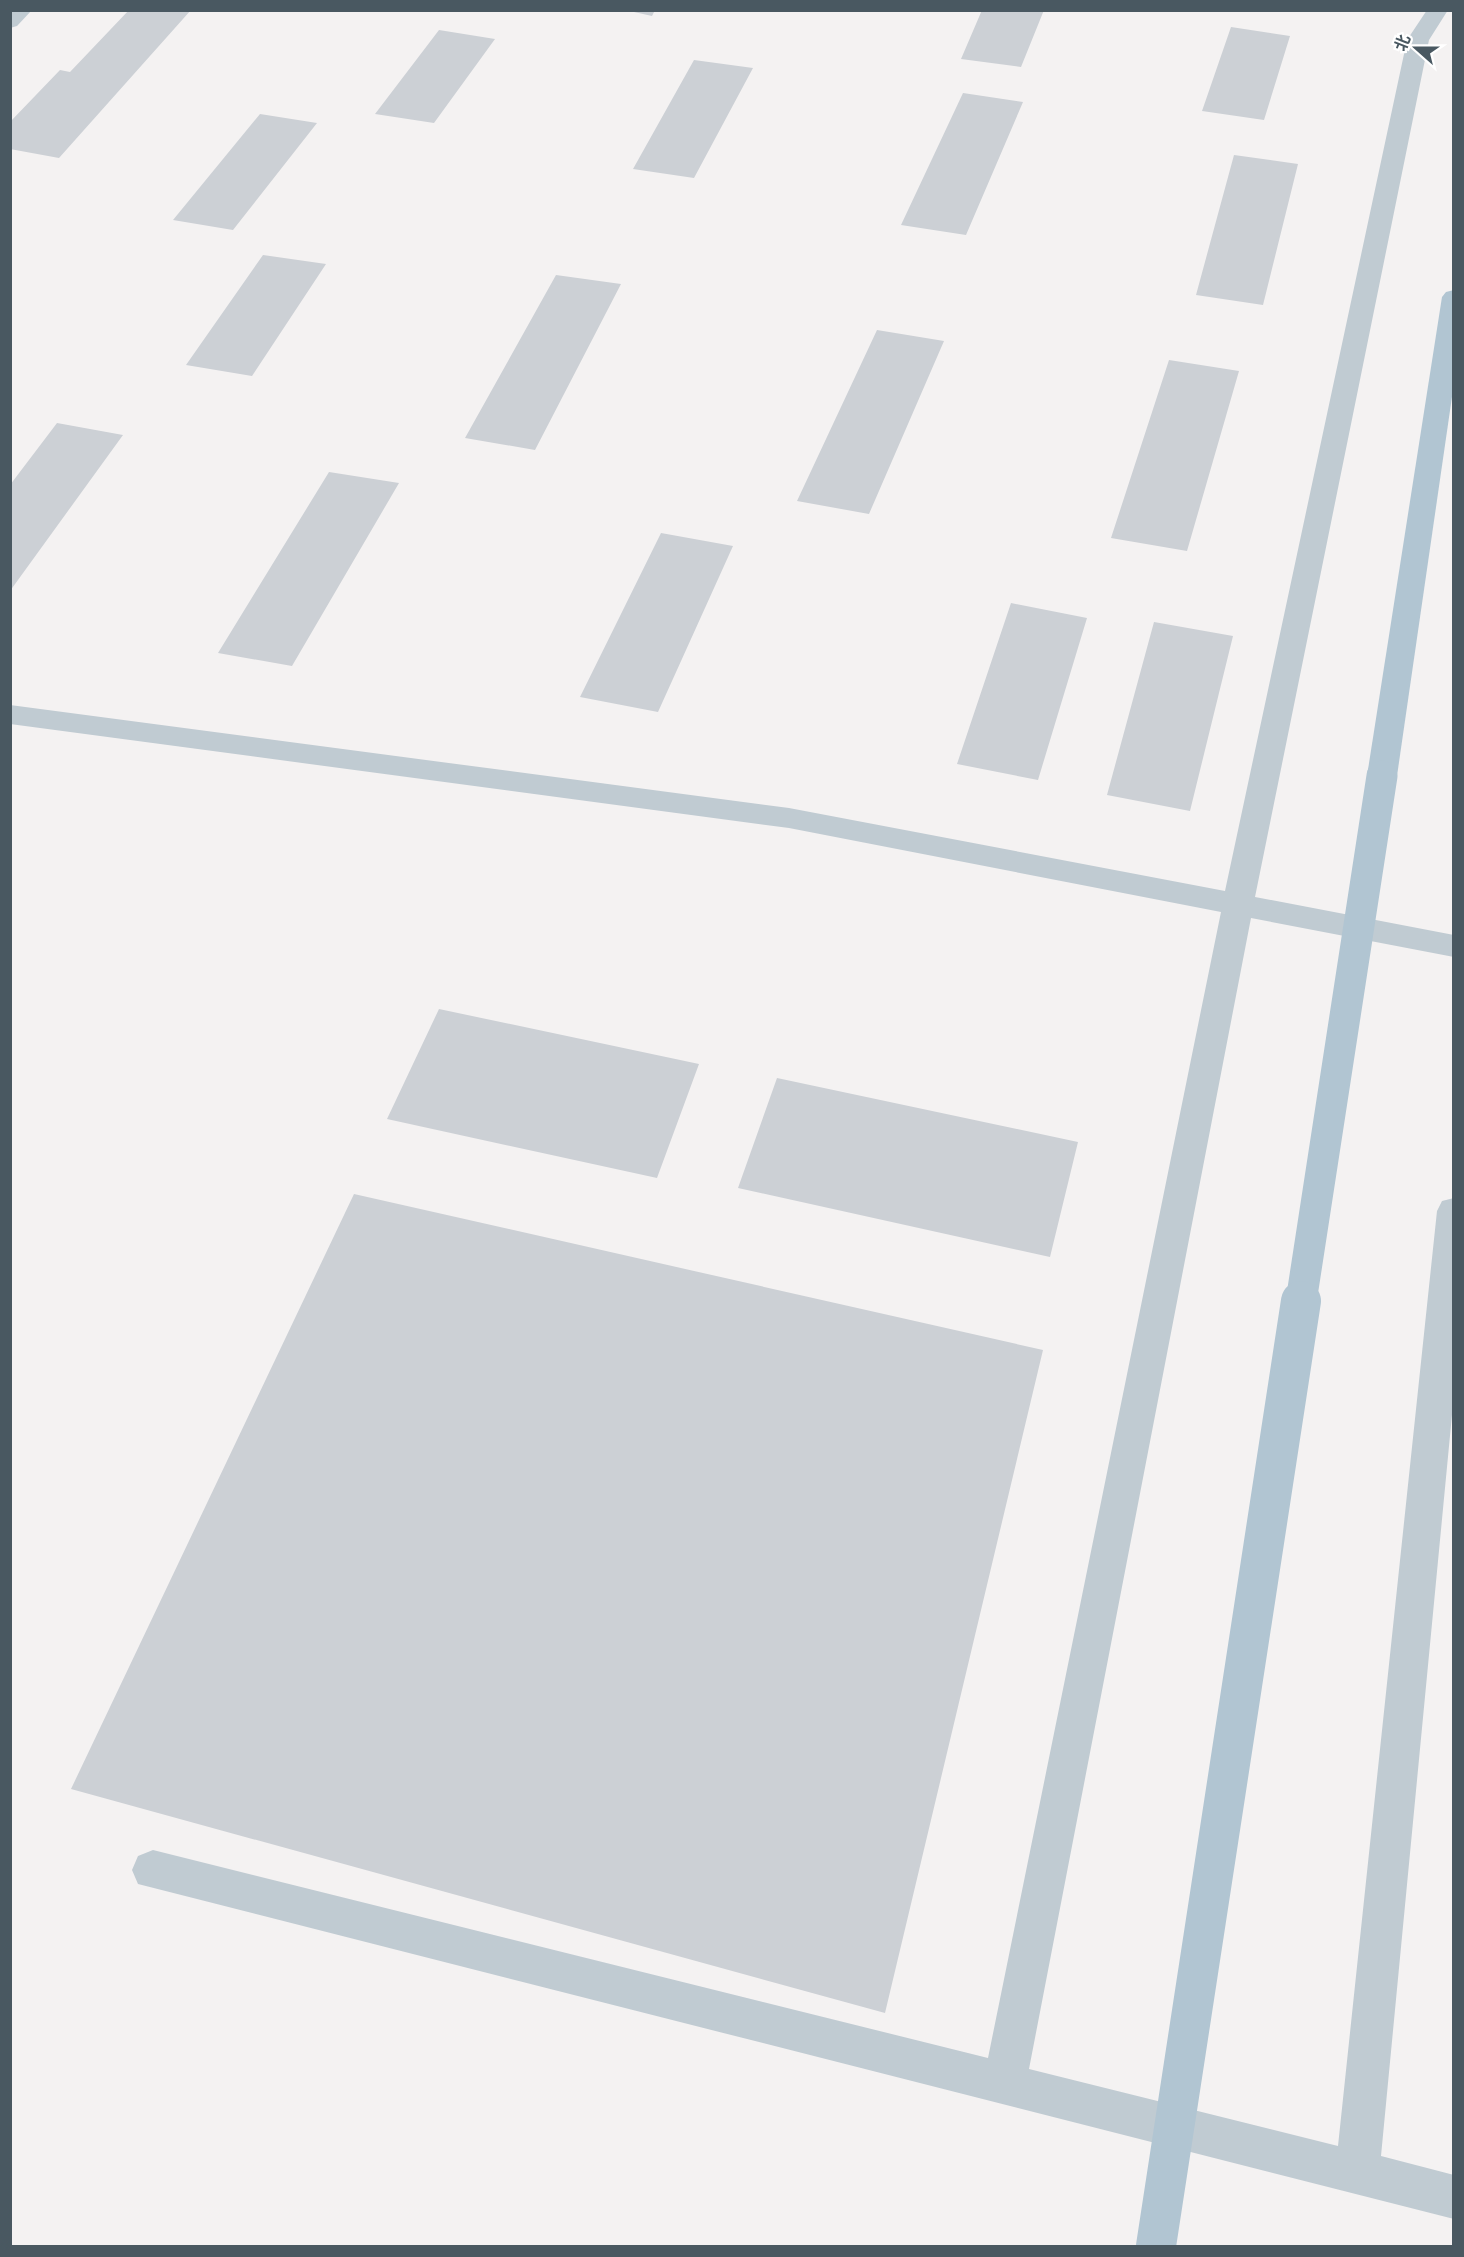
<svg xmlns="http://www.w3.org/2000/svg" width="1464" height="2257" font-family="Rubik,'Noto Sans SC',sans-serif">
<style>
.building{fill:#ccd0d5}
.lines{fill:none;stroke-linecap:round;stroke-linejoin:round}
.minor{fill:#c0cbd2;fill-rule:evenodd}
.major{fill:#b1c5d2;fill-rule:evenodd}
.major-bridge-far1{stroke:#b1c5d2;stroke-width:31}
.major-bridge{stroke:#b1c5d2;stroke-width:40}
</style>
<rect width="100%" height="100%" fill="#f4f2f2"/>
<path class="building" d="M129,10h62l-132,148 -49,-9v-27l50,-52 10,2z
M625,10h30l-3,6z
M982,10h62l-23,57 -60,-8z
M1231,27l59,9 -26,84 -62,-9z
M439,30l56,9 -61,84 -59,-9z
M694,60l59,8 -59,110 -61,-9z
M963,93l60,9 -57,133 -65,-10z
M260,114l57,9 -84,107 -60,-10z
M1234,155l64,9 -35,141 -67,-10z
M263,255l63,9 -74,112 -66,-11z
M556,275l65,9 -86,166 -70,-12z
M877,330l67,11 -75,173 -72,-13z
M1169,360l70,11 -52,180 -76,-13z
M57,423l66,12 -113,156v-106z
M329,472l70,11 -107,183 -74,-13z
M661,533l72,13 -75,166 -78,-15z
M1011,603l76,15 -49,162 -81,-16z
M1154,622l79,14 -43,175 -83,-16z
M439,1009l260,55 -42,114 -270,-59z
M777,1078l301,64 -28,115 -312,-69z
M354,1194l689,156 -158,663 -814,-224z"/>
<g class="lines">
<path class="minor" d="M10,10h22l-15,16 -7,2z
M1427,10h21l-19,30 -174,857 199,38v22l-203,-39 -222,1151 309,77 99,-935 5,-10 12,-3v196l-73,762 73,19v44l-1316,-335 -6,-14 6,-14 15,-6 835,208 233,-1146 -432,-84 -779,-104v-19l779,103 436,83 182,-851z"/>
<path class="major" d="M1454,290v93l-57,393 -5,7 -10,3 -10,-3 -5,-7 75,-479 4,-5z"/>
<path class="major-bridge-far1" d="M1301,1302l81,-526"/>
<path class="major-bridge" d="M1156,2246l145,-945"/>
</g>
<rect width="1464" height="2257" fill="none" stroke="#495861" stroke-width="24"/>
<g transform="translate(1416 48) rotate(291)" stroke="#ffffff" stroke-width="4.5" paint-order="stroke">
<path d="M0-4.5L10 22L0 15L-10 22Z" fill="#495861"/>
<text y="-9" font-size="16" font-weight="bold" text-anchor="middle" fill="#495861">北</text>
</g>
</svg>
